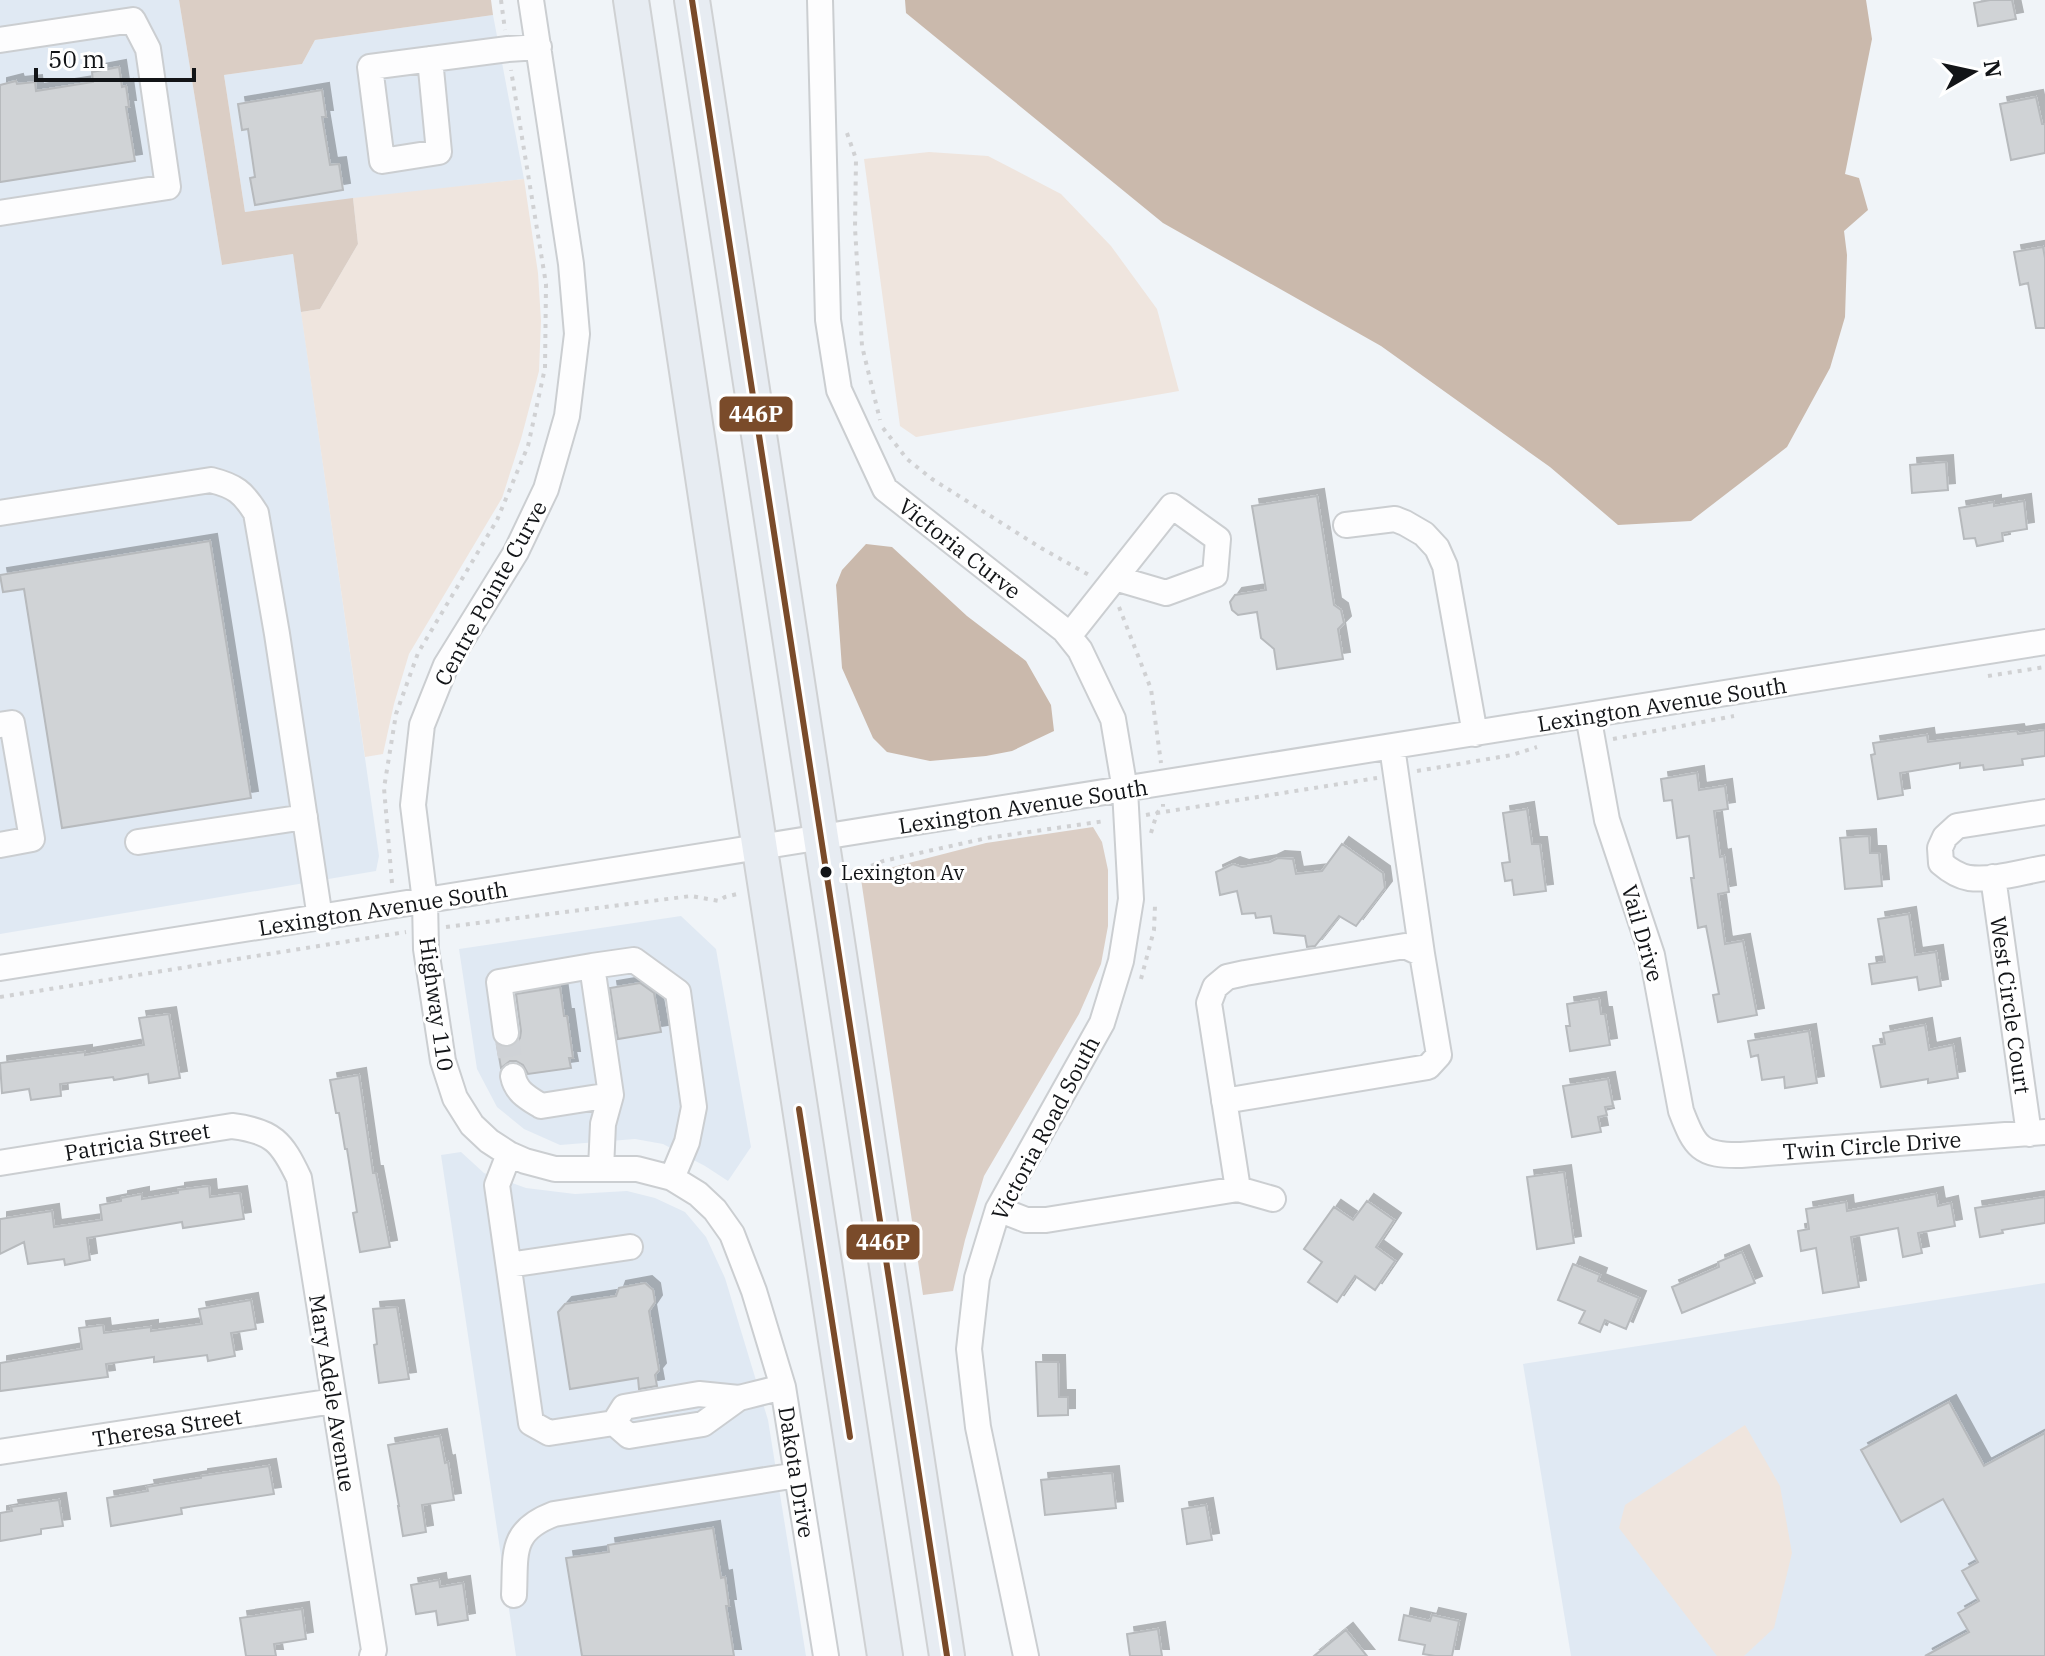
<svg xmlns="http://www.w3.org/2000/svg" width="2045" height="1656" font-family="'IBM Plex Serif',serif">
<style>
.built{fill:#e0e9f3}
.green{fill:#efe5de}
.forest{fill:#dbcec5}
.water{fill:#cab9ac}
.building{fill:#d0d3d6;stroke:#b7babd;stroke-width:2;filter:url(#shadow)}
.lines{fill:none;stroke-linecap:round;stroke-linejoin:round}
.minor-tunnel{stroke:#cfd2d6;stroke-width:24;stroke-dasharray:24 12;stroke-linecap:butt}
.minor-casing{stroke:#cbced1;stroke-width:28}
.highway-casing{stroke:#cfd1d3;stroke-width:38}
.path{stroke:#d0d1d3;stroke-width:4;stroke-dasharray:4 6;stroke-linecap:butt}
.minor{stroke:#fdfdfe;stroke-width:24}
.highway{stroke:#e7ecf2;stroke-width:34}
.bus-1-casing{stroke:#fff;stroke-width:12}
.bus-1{stroke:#7a4b2a;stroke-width:6}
.bus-dot{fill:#121417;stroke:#fff;stroke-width:3}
.labels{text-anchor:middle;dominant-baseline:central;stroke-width:6;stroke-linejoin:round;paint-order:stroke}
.bus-label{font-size:20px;fill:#121417;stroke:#fff;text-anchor:start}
.street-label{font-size:22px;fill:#121417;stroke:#fff}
.line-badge{stroke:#fff;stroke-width:3}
.badge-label{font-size:22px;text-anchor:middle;font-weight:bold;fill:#fff}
</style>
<defs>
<filter id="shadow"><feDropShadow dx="7" dy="-7" stdDeviation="0" flood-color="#0004"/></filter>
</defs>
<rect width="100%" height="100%" fill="#f0f4f8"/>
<path class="built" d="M0,0h179l43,265 71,-11 86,602 -3,15 -376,63z
M493,15l31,164 -279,33 -21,-137 78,-11 13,-24z
M681,916l35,33 35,198 -23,34 -23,-15 -42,-22 -28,-5 -75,6 -36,-16 -27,-22 -20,-38 -18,-120z
M461,1152l23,21 42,15 49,6 52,-3 28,7 30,14 21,25 19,41 43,142 38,236h-290l-75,-501z
M2045,1283v373h-474l-48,-292z"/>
<path class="green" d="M929,152l59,4 73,38 50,52 46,63 22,82 -263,46 -16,-11 -36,-267z
M524,179l14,94 3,48 -2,50 -18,68 -19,59 -93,156 -15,50 -11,50 -18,3 -64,-445 19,-3 38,-65 -5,-46z
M1745,1425l35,61 12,67 -18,75 -30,28h-27l-98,-128 6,-23z"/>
<path class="forest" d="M179,0h312l2,15 -178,25 -13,24 -78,11 21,137 108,-14 5,46 -38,65 -19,3 -8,-58 -71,11z
M1093,827l9,15 6,28v56l-7,38 -22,50 -95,162 -19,64 -12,51 -30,4 -62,-416 13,-7 112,-29z"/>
<path class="water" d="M905,0h961l6,39 -27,135 14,4 9,32 -24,21 3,24 -2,62 -15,51 -43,79 -96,74 -73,4 -68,-58 -169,-121 -218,-123 -257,-210z
M866,544l26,3 75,69 59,45 25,44 3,26 -42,20 -26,5 -56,5 -43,-9 -14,-14 -31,-70 -6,-83 6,-15z"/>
<path class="building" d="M1990,0h22l4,19 -38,7 -4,-23z
M119,67l3,20 4,-1 3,21h-3l9,54 -135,21v-97l16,-4 1,3 18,-2 1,9 57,-9 -1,-10z
M322,90l4,27h-4l8,48 9,-1 4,26 -88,15 -5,-27 5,-1 -7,-48 -6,1 -4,-26z
M2036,97l6,27h3v29l-34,7 -11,-56z
M2043,247l2,11v70h-9l-8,-45 -8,2 -6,-33z
M1946,462l2,28 -36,3 -2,-28z
M1317,496l17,109 7,5 3,13 -6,6 5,30 -66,10 -3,-20 -13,-11 -4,-26 -19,3 -6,-5 -2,-8 5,-7 31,-5 -14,-84z
M2024,501l3,28 -25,4 1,8 -26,5 -2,-8 -11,1 -5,-31 35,-6v4z
M210,541l41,257 -189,30 -38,-239 -21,3 -3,-17z
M2045,730v26l-23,3 1,6 -39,5 -1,-5 -23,3v-5l-60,10 3,22 -25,4 -7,-44 4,-1 -2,-11 54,-8 1,7 89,-11 1,3z
M1697,773l2,17 26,-4 3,23 -14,2 6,46 4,-1 5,36 -11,2 7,50 18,-3 14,74 -39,7 -5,-27 6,-1 -13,-68 -8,2 -7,-50h3l-5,-42 -12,2 -5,-38 -8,1 -3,-22z
M1527,809l5,35h8l6,47 -32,4 -2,-15 -7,1 -3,-18 8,-1 -7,-49z
M1869,836l1,17h9l3,33 -37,3 -5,-51z
M1342,844l41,29 2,15 -29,38 -17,-10 -24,30 -8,1 -2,-11 -31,-3 -3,-17 -15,2 -1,-5 -13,1 -5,-23 -17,4 -4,-23 17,-8 9,3 28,-5 8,-4 15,1 3,15 26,-3z
M1909,914l6,41 21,-3 5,34 -22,4 -2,-13 -45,7 -3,-20 16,-2 -7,-43z
M640,983l14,10 7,39 -43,7 -8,-51z
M560,987l4,29h3l6,42h-4l2,10 -43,6 -5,-9 -7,-4h-6l-9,7 -4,-23 12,3 7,-4 4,-6 1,-7 -5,-37z
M1599,999l2,15h4l5,31 -40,6 -4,-25h4l-3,-22z
M169,1014l11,64 -31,5 -1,-9 -34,6 -1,-3 -53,7 1,12 -30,4 -2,-11 -27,4 -2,-30 85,-11v3l59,-10 -5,-27z
M1925,1025l4,25 24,-5 5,33 -30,5v-4l-47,8 -8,-41 12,-2 -2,-11z
M1809,1031l8,52 -32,5 -1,-11 -22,3 -4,-25 -7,2 -3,-16z
M359,1075l14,98h3l14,74 -30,5 -7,-39 4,-1 -10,-63h-2l-6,-36h-3l-6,-33z
M1608,1079l5,27 -8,1 2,8 -9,2 3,15 -29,5 -9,-51z
M1564,1172l10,71 -37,6 -10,-72z
M209,1186l1,11 30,-4 4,26 -61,9 -1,-6 -95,16 3,22 -25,5 -1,-6 -36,5 -4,-22 -24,12v-35l52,-8 2,16 48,-7 -2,-15 21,-4v-3l21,-4v5l36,-6v-3z
M1936,1194l2,12 13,-3 4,23 -37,7 4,20 -19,4 -5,-29 -47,9 8,50 -36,6 -7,-45 -15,3 -3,-20 11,-2 -3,-20 40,-7 1,9z
M2045,1197v26l-43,7 1,3 -23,4 -5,-29z
M1367,1201l27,19 -18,27 19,14 -20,29 -20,-14 -18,26 -29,-20 14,-20 -18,-13 30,-42 19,13z
M1742,1252l13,31 -73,30 -10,-26 47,-20 -1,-5z
M1573,1264l27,11 -2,6 41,17 -13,31 -21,-9 -5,12 -21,-9 6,-12 -27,-11z
M645,1283l8,7 2,12 -6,9 10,59 -4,5 2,11 -18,3 -1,-11 -68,11 -12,-77 7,-8 51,-8 3,-8z
M251,1300l5,29 -25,4 4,23 -27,5 -1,-6 -53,7v-5l-48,7 2,13 -108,14v-28l82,-14 -3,-21 24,-3 1,8 47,-6v4l51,-7 -3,-15z
M397,1307l12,72 -30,4 -5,-38 3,-1 -4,-35z
M1036,1362h22l1,35h9v18l-30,1z
M1949,1402l35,64 61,-33v223h-120l44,-24 -11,-19 21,-12 -17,-30 16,-9 -35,-63 -42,23 -40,-72z
M440,1436l5,27 3,-1 6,38 -32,5 4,27 -23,4 -5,-30h1l-11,-61z
M269,1466l5,28 -93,14 1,6 -71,12 -4,-28 41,-7 -1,-4 54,-9v-2z
M1112,1473l4,35 -71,7 -4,-35z
M59,1500l4,26 -22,3v5l-41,7v-28l12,-2 -1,-4z
M1206,1505l6,35 -25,4 -5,-35z
M713,1528l8,50 4,-1 4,29h-3l8,50h-152l-16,-98 43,-6 -1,-7z
M439,1580l1,7 23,-4 5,37 -30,5 -2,-14 -20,3 -5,-29z
M302,1609l4,30 -32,5 2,12h-30l-6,-38z
M1404,1615l26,6 2,-6 27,6 -7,35h-17l-12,-2 2,-9 -26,-5z
M1158,1629l4,27h-32l-3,-22z
M1346,1630l21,26h-53z"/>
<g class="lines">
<path class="minor-tunnel" d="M506,1033l7,43"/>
<defs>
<path id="minor" d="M531,0l40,264 6,70 -10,82 -21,73 -30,63 -70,113 -24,60 -9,80 12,96 1,48 17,112 12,37 17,27 17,16 20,13 16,7 30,8h82l35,9 26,16 17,16 17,24 22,57 29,96 43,269
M820,0l8,320 11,70 46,99 179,141 16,20 33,69 12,71 6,109 -10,62 -19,62 -104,186 -21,69 -8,71 9,78 48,229
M0,40l133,-20 15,29 20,138 -168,26
M430,59l9,93 -57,9 -12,-94 138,-18 31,-2
M0,513l211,-33c24,6 32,12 45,33l21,121 43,284
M1346,525l49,-6 10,4 19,11 13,14 8,18 30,168
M1069,636l103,-130 46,33 -3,36 -49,18 -51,-15
M1588,715l19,105 45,135 29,156c14,36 19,45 60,44l304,-23
M0,725l12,-2 20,116 -32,6
M1392,747l30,207
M2045,812l-88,14 -12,11 -5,11 1,15c8,7 17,13 28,15 24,3 52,-6 76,-10
M138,842l167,-25
M1993,877l36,257
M0,968l2045,-326
M506,1033l-7,-51 93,-16
M513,1076c3,16 15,22 28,30l70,-11
M1224,1101l204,-34 11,-12 -17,-101 -17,-8 -160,27 -18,4 -12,10 -6,16 29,186
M509,1154l-12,31 34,238 18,10 65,-10 15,13 74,-12 36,-26 44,-11
M0,1163l232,-37c41,5 50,16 67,52l75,472 -2,6
M601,1169l2,-45 8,-29 -19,-129 42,-6 44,32 16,115 -7,35 -15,36
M998,1209l28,11h20l192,-31 35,10
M509,1265l121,-18
M614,1423l10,-16 75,-13 40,4
M0,1452l334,-51
M514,1595c2,-41 -5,-64 40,-81l243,-39"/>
<path id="highway" d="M631,0c84,552 165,1105 254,1656
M692,0l255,1656"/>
</defs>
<use href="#minor" class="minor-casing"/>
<use href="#highway" class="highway-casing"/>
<path class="path" d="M501,0l4,30
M847,133l9,26 -1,69 7,118 18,74
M883,428l24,31 25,20 109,69 48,27
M1119,607l32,82 10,74
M1988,676l57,-9
M1613,739l121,-23
M1417,771l95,-16 25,-8
M1146,815l11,-2 6,-6v-3
M1151,833l6,-20 220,-35
M852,871l14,-3 17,-7 104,-23 118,-17
M392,883l-8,-95 12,-74 22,-61 79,-133 31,-74 17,-78 1,-84 -35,-214
M446,927l245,-31 28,5 6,-4 16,-4
M1141,979l13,-49 1,-24
M0,997l406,-65"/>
<use href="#minor" class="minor"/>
<use href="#highway" class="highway"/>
<defs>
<path id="bus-1" d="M692,0l255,1656
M799,1109l51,328"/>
</defs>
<use href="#bus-1" class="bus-1-casing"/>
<use href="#bus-1" class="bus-1"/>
</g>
<circle class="bus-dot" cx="826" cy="872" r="7"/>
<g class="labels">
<g class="bus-label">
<text x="841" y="872">Lexington Av</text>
</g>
<g class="street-label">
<text transform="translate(960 548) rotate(38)">Victoria Curve</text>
<text transform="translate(490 593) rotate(-61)">Centre Pointe Curve</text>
<text transform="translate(1662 704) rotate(-9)">Lexington Avenue South</text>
<text transform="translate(1023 806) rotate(-9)">Lexington Avenue South</text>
<text transform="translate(383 908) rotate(-9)">Lexington Avenue South</text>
<text transform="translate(1643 933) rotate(74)">Vail Drive</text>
<text transform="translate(437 1004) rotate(82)">Highway 110</text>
<text transform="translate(2011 1005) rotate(82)">West Circle Court</text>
<text transform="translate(1045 1128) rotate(-62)">Victoria Road South</text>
<text transform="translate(137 1141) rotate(-9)">Patricia Street</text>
<text transform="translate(1872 1145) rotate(-4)">Twin Circle Drive</text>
<text transform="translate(333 1393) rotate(81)">Mary Adele Avenue</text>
<text transform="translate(167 1427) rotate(-9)">Theresa Street</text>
<text transform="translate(797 1472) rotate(81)">Dakota Drive</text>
</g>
</g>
<g class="line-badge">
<rect x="718" y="395" width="76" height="38" rx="8" fill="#7a4b2a"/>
<rect x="845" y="1223" width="76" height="38" rx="8" fill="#7a4b2a"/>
</g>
<g class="badge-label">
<text x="756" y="422">446P</text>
<text x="883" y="1250">446P</text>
</g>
<g transform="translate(1973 72) rotate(81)" stroke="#ffffff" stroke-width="6" paint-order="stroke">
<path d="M0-6L14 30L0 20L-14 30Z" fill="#121417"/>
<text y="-12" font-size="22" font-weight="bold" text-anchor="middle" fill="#121417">N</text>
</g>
<path d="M36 68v12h158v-12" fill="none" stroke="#121417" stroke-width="4"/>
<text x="48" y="68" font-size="24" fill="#121417" stroke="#ffffff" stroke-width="6" paint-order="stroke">50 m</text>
</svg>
